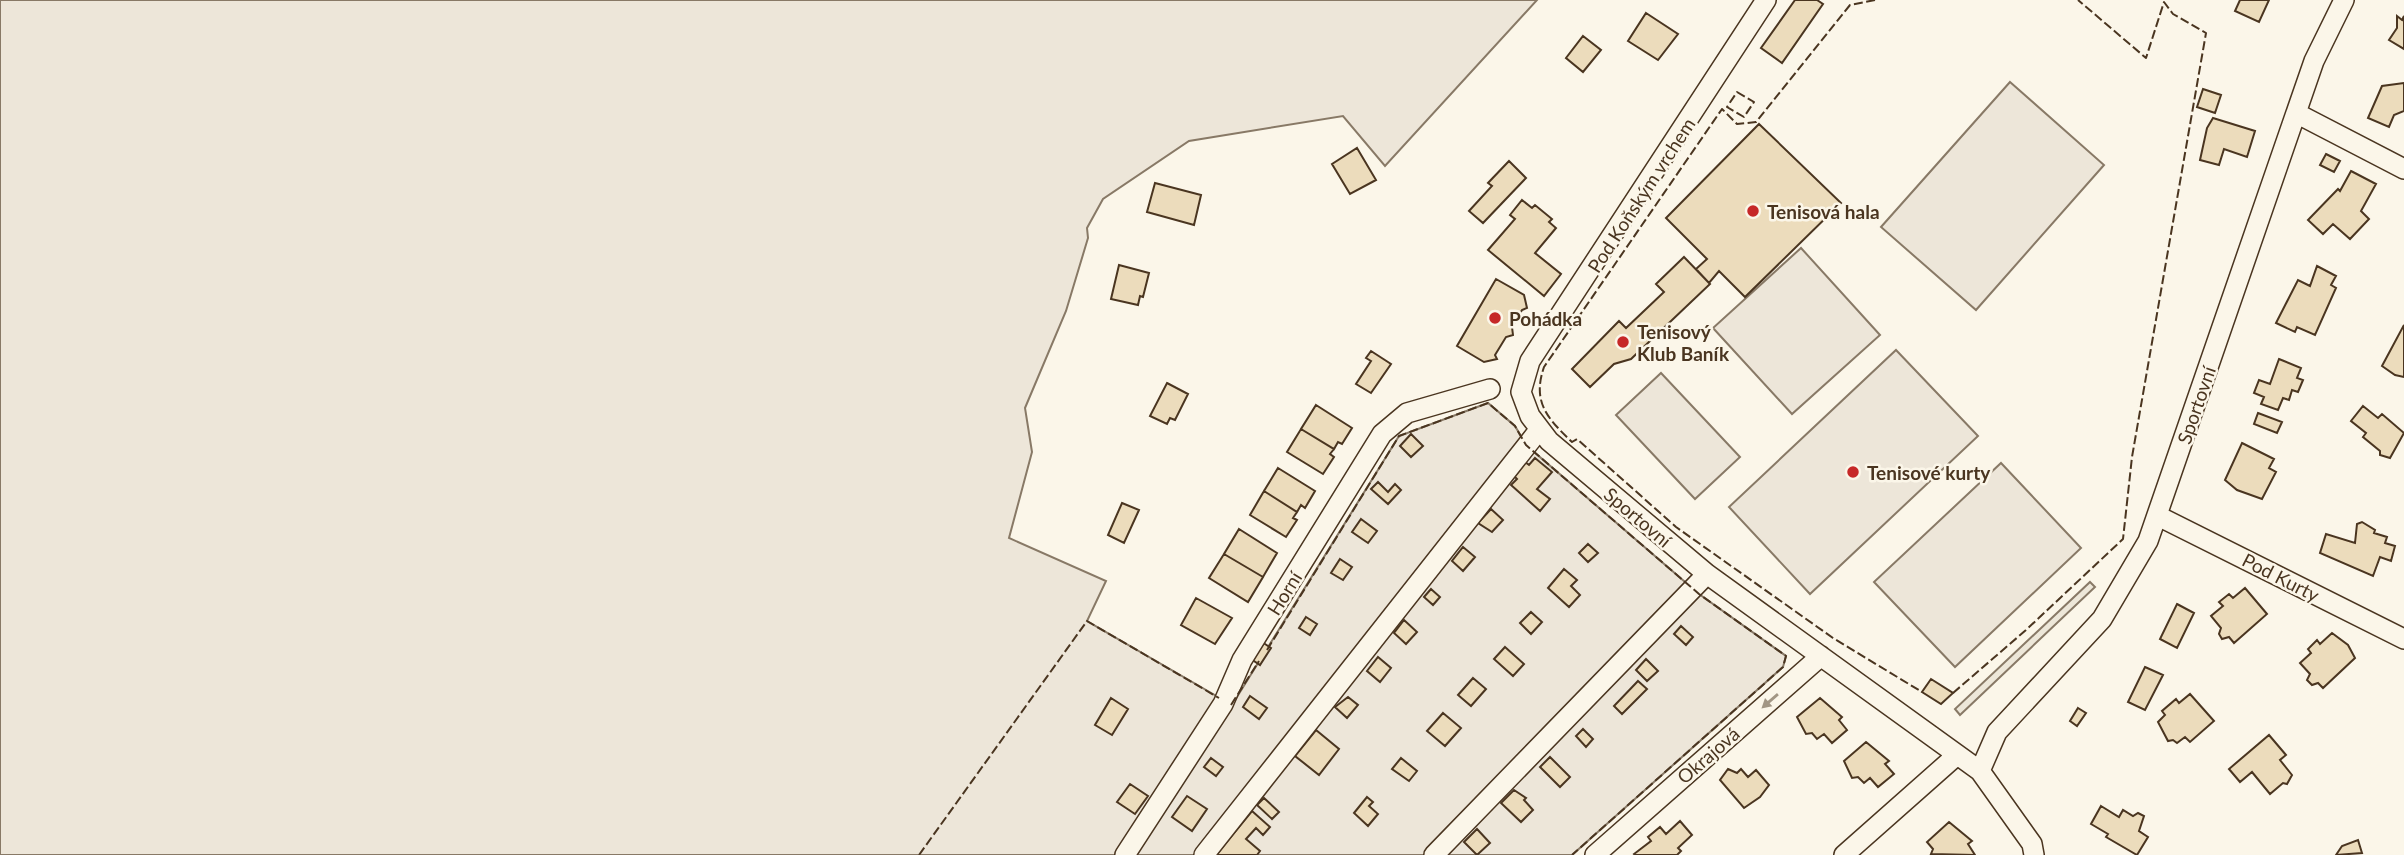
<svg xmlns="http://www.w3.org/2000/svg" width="2404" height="855" font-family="Lato,sans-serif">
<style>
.green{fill:#ede6d9;stroke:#887966;stroke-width:2}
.parking{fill:#ede7d9;stroke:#887966;stroke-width:2}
.building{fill:#ecdcbc;stroke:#4a3520;stroke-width:2}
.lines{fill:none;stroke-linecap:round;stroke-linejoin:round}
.street-casing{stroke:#4a3520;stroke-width:22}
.street{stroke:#fbf6e9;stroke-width:19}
.fence{stroke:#4a3520;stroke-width:2;stroke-dasharray:9 3.5;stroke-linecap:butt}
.oneway{fill:#a29684}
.poi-dot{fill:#c62828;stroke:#fbf6e9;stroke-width:2.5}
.labels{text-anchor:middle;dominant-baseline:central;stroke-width:5;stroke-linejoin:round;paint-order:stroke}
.street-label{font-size:19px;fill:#4a3520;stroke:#fbf6e9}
.poi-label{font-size:19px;font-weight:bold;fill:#4a3520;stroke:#fbf6e9;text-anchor:start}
</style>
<rect width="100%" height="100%" fill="#fbf6e9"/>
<path class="green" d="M0,0h1537l-152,166 -42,-50 -154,25 -86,58 -16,29 1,10 -22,73 -41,97 7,44 -23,86 97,43 -19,40 145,84 167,-269 89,-33 27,23 11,19 173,149 87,62 -3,11 -211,188h-1572z
M2010,82l94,83 -128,145 -95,-83z
M1801,248l79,87 -88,79 -79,-86z
M1896,350l82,86 -168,158 -81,-87z
M1661,373l79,84 -45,42 -79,-84z
M2001,463l80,85 -126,119 -81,-85z"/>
<path class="parking" d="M2090,582l5,5 -135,128 -5,-6z"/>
<path class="building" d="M1795,0h22l6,4 -41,59 -21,-15z
M2240,0h29l-10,22 -24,-11z
M1646,13l32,21 -20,26 -30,-19z
M2397,16l5,4 2,-4v33l-15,-9 8,-12z
M1583,36l18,14 -18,22 -17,-14z
M2404,83v28l-10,4 -5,12 -21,-9 14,-32z
M2203,89l18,6 -6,18 -18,-6z
M2213,118l42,13 -8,26 -23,-8 -5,16 -19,-5 7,-32z
M1759,124l82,79 -96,94 -26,-26 -10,12 -13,-14 11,-10 -41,-41z
M1357,148l19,32 -26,14 -18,-30z
M2326,154l14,7 -6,11 -14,-7z
M1509,161l17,17 -43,45 -14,-12 23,-25 -4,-3z
M2351,171l25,13 -15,27 8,8 -19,20 -17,-15 -10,10 -15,-14 30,-31 2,2z
M1155,183l46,12 -7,30 -47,-13z
M1522,200l10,8 3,-3 17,14 -3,3 7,6 -21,25 26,21 -17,22 -56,-46 27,-31 -5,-4z
M1684,257l26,27 -79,75 -17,5 -24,23 -18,-18 47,-48 7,7 38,-36 -8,-8z
M1119,265l30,8 -6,24 -3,-1 -2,9 -27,-6z
M2317,266l19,10 -5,9 5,3 -21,47 -18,-8 -2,5 -19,-9 22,-43 12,6z
M1496,279l28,16 3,13 -5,2 -10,17 1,8 -7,2 -11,18 2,4 -13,3 -27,-16z
M2404,325v52l-9,-2 -13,-9z
M1371,351l20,13 -20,29 -15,-9 15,-23 -5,-3z
M2279,359l22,9 -4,10 6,2 -5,12 -6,-2 -3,10 -6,-2 -5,12 -17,-6 3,-7 -10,-4 5,-13 11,4z
M1167,383l21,11 -13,26 -5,-2 -3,6 -17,-8z
M1316,405l36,23 -10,16 -4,-2 -4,7 -33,-20z
M2363,406l15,12 4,-4 22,19 -14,25 -10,-3v-4l-17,-14 3,-4 -15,-12z
M2258,413l24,9 -5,11 -23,-9z
M1301,429l33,20 -4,5 4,3 -11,17 -36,-22z
M1411,434l12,12 -12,11 -11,-11z
M2242,443l32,16 -5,9 7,4 -14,27 -25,-9 -12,-10z
M1535,458l17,14 -15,17 13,10 -10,12 -29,-26 6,-6 -3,-3 11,-14 4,3z
M1278,468l37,23 -10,17 -4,-3 -4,7 -33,-21z
M1378,482l10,10 7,-8 6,6 -13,14 -17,-15z
M1264,491l33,21 -4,6 4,2 -11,17 -36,-22z
M1122,503l17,7 -15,33 -16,-8z
M1491,509l12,11 -11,12 -14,-9z
M1361,519l16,12 -9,12 -16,-11z
M2362,522l13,8 -1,3 13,4 -2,6 10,3 -4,15 -11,-4 -7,19 -53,-23 6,-19 29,9 2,-19z
M1239,529l38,24 -14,24 -39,-23z
M1588,544l10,9 -10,9 -9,-9z
M1463,547l12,10 -12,14 -11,-10z
M1224,554l39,23 -15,25 -39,-24z
M1340,559l12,8 -9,13 -12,-7z
M1564,569l13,11 -6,6 9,9 -11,12 -21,-19z
M2245,588l22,26 -33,29 -5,-6 -7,2 -3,-5 2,-6 -10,-12 12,-10 -4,-4 10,-8 4,4z
M1431,589l9,8 -7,8 -9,-8z
M1196,598l36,20 -17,26 -34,-19z
M2177,604l17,9 -17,35 -17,-9z
M1531,612l11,10 -11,12 -11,-11z
M1306,617l11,7 -7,11 -11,-7z
M1404,620l13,12 -11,12 -12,-11z
M1681,626l12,11 -7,8 -12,-11z
M2332,633l16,12 7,13 -32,30 -5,-5 -6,2 -5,-5 3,-6 -10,-11 11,-10 -3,-4 9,-9 3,4z
M1262,642l9,6 -11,17 -9,-6z
M1505,647l19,17 -11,12 -19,-17z
M1378,657l13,11 -11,14 -13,-11z
M1646,659l12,12 -11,10 -11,-11z
M2145,667l18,8 -18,35 -17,-8z
M1473,678l13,11 -15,17 -13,-11z
M1931,679l22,14 -12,11 -19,-12z
M1638,681l9,8 -25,25 -8,-8z
M2190,694l24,27 -24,21 -5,-5 -8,6 -4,-3 -5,1 -10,-19 7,-7 -3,-4 14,-12 3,4z
M1250,696l17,12 -8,11 -16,-12z
M1348,697l10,8 -11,13 -12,-11z
M1111,698l17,11 -16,26 -17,-10z
M1820,698l22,19 -3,3 8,10 -15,13 -8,-9 -7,5 -5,-6 -6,1 -9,-17z
M2078,708l8,5 -9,13 -7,-5z
M1443,713l18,15 -16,18 -18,-15z
M1583,729l10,10 -7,8 -10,-11z
M1316,730l23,19 -20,26 -24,-19z
M2269,735l17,20 -6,5 12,15 -5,9 -4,-1 -13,11 -18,-22 -12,10 -11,-13z
M1866,742l23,19 -4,3 9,10 -16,13 -8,-9 -6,5 -6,-6 -6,1 -8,-17z
M1550,757l20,20 -10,10 -20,-20z
M1211,758l12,9 -7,9 -12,-9z
M1401,758l16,13 -8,10 -17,-12z
M1728,769l9,4 4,-4 7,8 8,-7 13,15 -9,12 -16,11 -24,-28z
M1130,784l18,12 -13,18 -18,-12z
M1514,790l12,8 -2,2 9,10 -12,12 -20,-19z
M1187,796l20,13 -15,22 -20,-14z
M1367,797l6,5 -4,4 9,8 -10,12 -14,-13z
M1264,798l15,14 -7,7 -15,-14z
M2101,806l18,11 4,-7 10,6 5,-3 6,3 -5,15 9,6 -11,18 -31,-18 2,-3 -17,-10z
M1252,811l18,16 -7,8 -7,-7 -10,11 14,12 -3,4h-41z
M1680,821l12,14 -14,13 3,3 -4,4h-42l-1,-1 17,-13 -3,-4 12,-10 6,7z
M1949,822l23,19 -4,3 7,11 -44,-1 2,-5 -6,-7z
M1477,829l13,14 -13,12 -13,-13z
M2358,840l4,13 -26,2 6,-9z"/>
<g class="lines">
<defs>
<path id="street" d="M1766,0l-236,361 -9,31 9,24 19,25 158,133 273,197 52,73 2,11
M2296,113l108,56
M2158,516l246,123
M1980,771l17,-39 105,-113 46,-78 166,-480 30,-61
M1125,855l98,-151 19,-44 140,-226 25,-21 83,-24
M1204,855l335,-425
M1434,855l273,-281
M1595,855l226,-199
M1844,855l113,-100"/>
</defs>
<use href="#street" class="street-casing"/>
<use href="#street" class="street"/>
<path class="fence" d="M1875,0l-25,5 -94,117 -19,2 -15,-15 -178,258c-12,35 3,51 28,75l5,-3 99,88 157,111 89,54
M1737,92l17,10 -10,15 -17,-10z
M1267,650l132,-214 89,-33 27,23 11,19 173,149 87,62 -3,11 -211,188
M1953,693l73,-63 97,-91 9,-82 74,-424 -33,-19 -9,-12 -18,56 -68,-58
M1231,705l28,-44
M919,855l168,-234 132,77"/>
</g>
<defs><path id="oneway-solid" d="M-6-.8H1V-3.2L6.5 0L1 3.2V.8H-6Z" transform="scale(1.75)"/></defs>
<use class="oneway" href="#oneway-solid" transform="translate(1770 701) rotate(139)"/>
<g class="poi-dot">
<circle cx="1753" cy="211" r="7"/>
<circle cx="1495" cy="318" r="7"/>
<circle cx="1623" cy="342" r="7"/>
<circle cx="1853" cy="472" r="7"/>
</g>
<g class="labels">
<g class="street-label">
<text transform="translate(1641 195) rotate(-57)">Pod Koňským vrchem</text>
<text transform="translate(2196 405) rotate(-71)">Sportovní</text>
<text transform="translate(1638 517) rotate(40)">Sportovní</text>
<text transform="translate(2281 577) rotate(27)">Pod Kurty</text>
<text transform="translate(1284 593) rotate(-58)">Horní</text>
<text transform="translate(1708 755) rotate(-41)">Okrajová</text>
</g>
<g class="poi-label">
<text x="1767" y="211">Tenisová hala</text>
<text x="1509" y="318">Pohádka</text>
<text x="1637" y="331">Tenisový<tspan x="1637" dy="22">Klub Baník</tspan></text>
<text x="1867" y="472">Tenisové kurty</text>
</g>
</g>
</svg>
